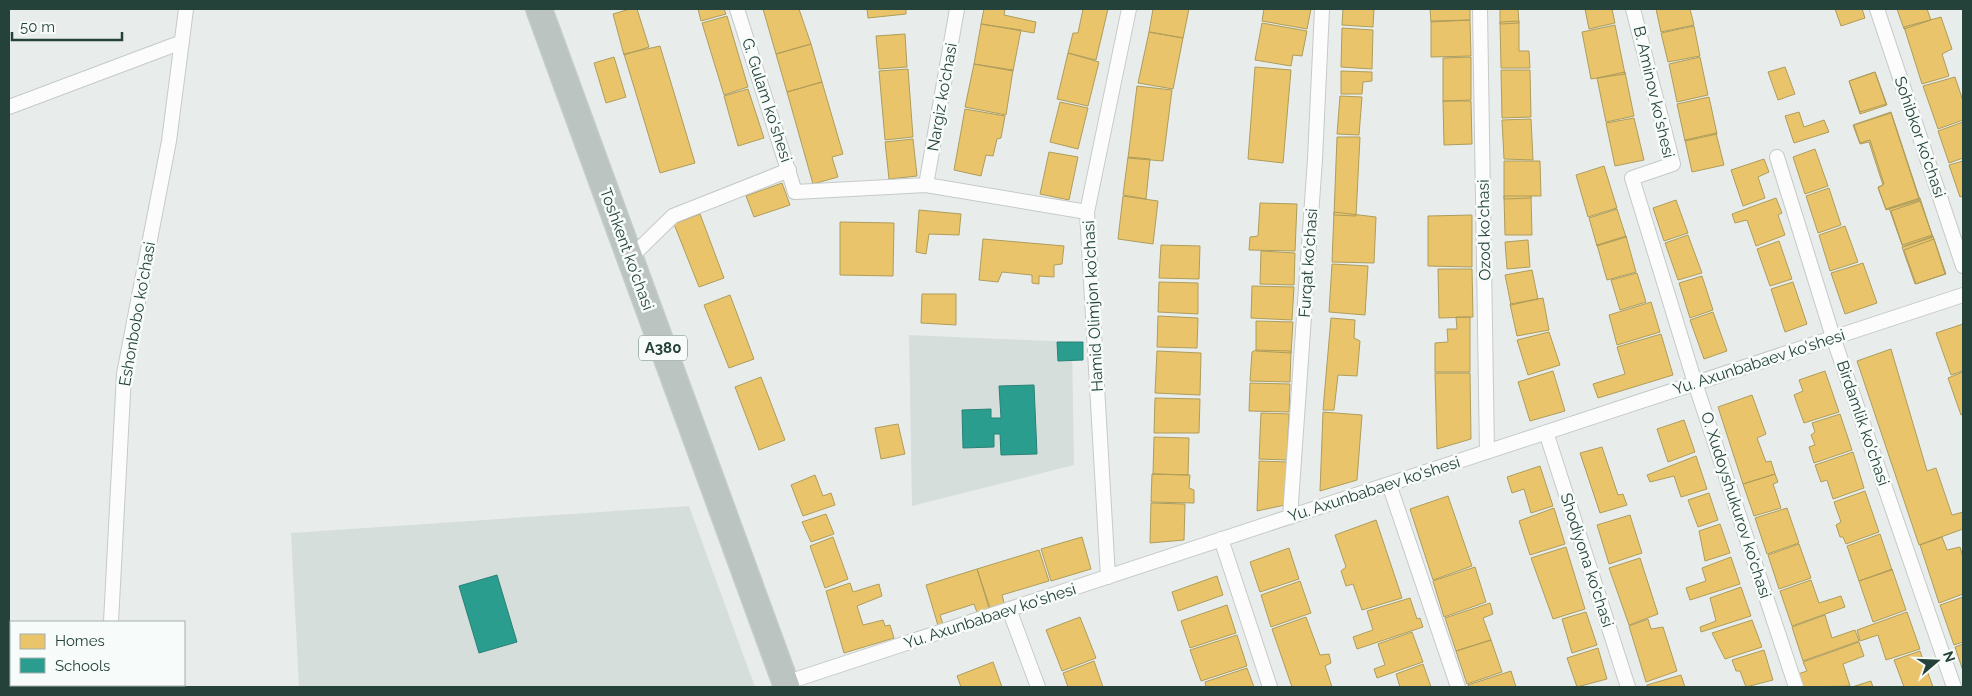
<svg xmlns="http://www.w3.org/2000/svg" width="1972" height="696" font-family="Raleway,sans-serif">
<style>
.built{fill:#d6dedb}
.homes{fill:#e9c46a;stroke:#ae9d5c}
.schools{fill:#2a9d8f;stroke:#288276}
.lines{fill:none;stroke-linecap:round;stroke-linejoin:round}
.street-casing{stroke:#c5cac8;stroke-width:16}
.highway-casing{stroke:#c3ccc9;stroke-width:28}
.street{stroke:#fcfcfc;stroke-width:14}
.highway{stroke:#bcc4c2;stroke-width:25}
.labels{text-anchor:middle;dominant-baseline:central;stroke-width:5;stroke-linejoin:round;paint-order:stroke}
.shield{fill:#f7fbf9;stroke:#637a73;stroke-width:1}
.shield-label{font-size:15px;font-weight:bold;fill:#24423a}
.street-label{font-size:16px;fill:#24423a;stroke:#f7fbf9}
</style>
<rect width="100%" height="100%" fill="#e8edeb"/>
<path class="built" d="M909,335l163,7 2,123 -162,41z
M689,506l66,181h-456l-8,-154z"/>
<path class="homes" d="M630,9h7l12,38 -25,8 -11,-41z
M698,9h26l2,5 -25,7z
M763,9h36l12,35 -35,10z
M867,9h39v5l-38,4z
M984,9h21l-1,6 32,7 -2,11 -53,-9z
M1083,9h25l-12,51 -28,-7 5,-20h5z
M1153,9h36l-6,29 -34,-6z
M1264,9h47l-4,20 -45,-8z
M1343,9h31l-1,18 -31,-2z
M1430,9h40v11l-39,2z
M1500,9h18l1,14 -19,1z
M1585,9h27l3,14 -26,6z
M1656,9h34l4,16 -33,7z
M1835,9h27l3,9 -24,8z
M1897,9h30l4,11 -27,9z
M727,16l21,71 -24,8 -22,-72z
M1941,17l11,32 -10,5 7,22 -27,8 -18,-57z
M1470,20l1,36 -40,1v-36z
M1519,21v30h10l1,17h-29l-1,-46z
M1262,23l45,8 -5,25 -9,-1 -2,11 -36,-6z
M981,24l40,6 -8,41 -39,-7z
M1615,25l10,49 -34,5 -9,-47z
M1694,26l6,30 -32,6 -7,-29z
M1342,28l31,2 -1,39 -31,-2z
M1149,32l34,6 -10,51 -35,-6z
M905,34l2,33 -28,2 -3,-33z
M811,44l11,38 -35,10 -11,-38z
M660,46l35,117 -35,10 -36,-119z
M1068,53l31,9 -11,44 -31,-7z
M614,57l12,40 -20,6 -12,-40z
M1471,57v43l-28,1v-43z
M1700,57l8,38 -31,7 -8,-38z
M974,64l39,6 -7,45 -41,-8z
M1255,67l36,3 -8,93 -35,-4z
M1785,67l10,27 -17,6 -10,-28z
M908,69l5,68 -28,3 -6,-69z
M1501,70h29l1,47 -29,1z
M1341,71l31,1v9l-9,1 -1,12h-21z
M1625,72l9,44 -28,6 -9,-44z
M1875,72l12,33 -27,9 -11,-33z
M1875,72l11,32 -26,8 -11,-31z
M1955,77l8,24v19l-25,9 -15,-43z
M822,82l21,72 -11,3 6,20 -25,7 -26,-92z
M1137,86l35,4 -9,71 -35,-3z
M748,89l16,49 -26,8 -14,-50z
M1340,96l22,1 -3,38 -22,-1z
M1709,97l8,37 -32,7 -8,-37z
M1443,101h28l1,43 -28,1z
M1060,102l28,6 -10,41 -28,-7z
M965,109l40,7 -4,22 -4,1 -4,17 -7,-1 -5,21 -27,-6z
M1799,112l5,15 20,-7 5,12 -35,11 -9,-27z
M1891,112l29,88 -34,10 -8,-23 5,-2 -14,-43 -9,2 -7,-19z
M1891,113l28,86 -33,10 -8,-21 6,-4 -14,-44 -10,3 -6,-18z
M1634,118l10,42 -29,6 -9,-43z
M1531,119l2,41 -29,-1 -2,-39z
M1963,122v36l-14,5 -11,-32z
M1716,133l8,32 -32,7 -7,-32z
M1337,137h23l-4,79 -22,-1z
M913,139l4,37 -28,3 -4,-37z
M1815,149l13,37 -23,8 -12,-37z
M1049,152l29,5 -9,43 -29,-6z
M1128,157l22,2 -4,40 -23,-4z
M1764,159l5,13 -11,5 7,21 -22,8 -12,-36z
M1504,161h36l1,35h-10v2l-27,1z
M1963,161v35l-3,1 -11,-32z
M1604,166l13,42 -29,9 -12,-42z
M782,183l8,22 -36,12 -8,-21z
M1829,188l12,37 -23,8 -12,-37z
M1123,196l35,5 -5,43 -35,-5z
M1504,196h27l1,39h-27z
M1776,198l6,15 -4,2 7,20 -29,11 -9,-26 -12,3 -3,-9z
M1920,198l12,37 -30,10 -13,-37z
M1676,200l12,33 -24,8 -11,-33z
M1920,201l13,36 -30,10 -12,-36z
M1260,203l37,1 -2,47 -46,-1 1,-13 8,-1z
M1617,209l9,28 -29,9 -8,-28z
M919,210l42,4 -2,21 -30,-1 -3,20 -10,-2z
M1334,212l42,5 -2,46 -42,-1z
M700,214l24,64 -25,9 -25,-63z
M1472,215v52l-44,-1v-50z
M840,222l54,1 -1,53 -53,-1z
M1845,226l13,36 -28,9 -11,-36z
M1688,235l14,38 -24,7 -13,-37z
M1626,236l10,36 -29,8 -10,-35z
M1933,236l13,38 -31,10 -13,-37z
M983,239l81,7 -2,18 -8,1v12l-15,-1v8l-7,-1v-8l-30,-3 -4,10 -19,-2z
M1934,239l11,35 -29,10 -12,-34z
M1528,240l2,27 -23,2 -2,-27z
M1779,241l13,38 -22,7 -13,-37z
M1161,245l39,1 -1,33 -40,-1z
M1261,251l34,2 -1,32 -34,-1z
M1863,263l14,40 -32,11 -14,-41z
M1332,264l36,2 -3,49 -36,-3z
M1438,269h34l1,48 -34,1z
M1532,270l6,29 -27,6 -6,-30z
M1637,273l9,29 -26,8 -9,-30z
M1702,276l11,34 -23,8 -11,-35z
M1159,282l39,1v31l-40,-2z
M1793,282l14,42 -22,8 -14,-43z
M1252,286l42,1 -2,33 -41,-2z
M922,294h34v31l-35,-2z
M730,295l24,64 -25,9 -25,-63z
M1543,298l6,32 -32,6 -7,-32z
M1651,302l9,30 -43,13 -8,-30z
M1713,312l14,39 -23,8 -14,-39z
M1158,316l40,2 -1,30 -40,-1z
M1456,317h14v55h-35v-29l13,-1 -1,-13h10z
M1331,318l24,2 -1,18 6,3 -3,35 -19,-1 -4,35h-11z
M1256,321l37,1 -2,31 -35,-2z
M1963,324v47l-12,4 -15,-42z
M1549,332l11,33 -32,10 -11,-35z
M1661,334l12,41 -75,23 -5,-14 32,-10 -8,-27z
M1891,349l36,122 9,-3 16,47 11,-3v17l-44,16 -62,-184z
M1256,350l35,1 -1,31 -40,-1 2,-29z
M1157,351l44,2 -1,42 -45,-2z
M1553,371l12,40 -35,10 -12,-39z
M1825,371l14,41 -35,11 -10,-28 9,-4 -4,-11z
M1963,372v42l-2,1 -13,-37z
M1435,373h35l1,66 -34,10z
M761,377l24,63 -26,10 -24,-63z
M1250,383l40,1 -1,28 -40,-1z
M1752,395l14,39 -9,4 9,24 5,-1 4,13 -32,10 -25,-77z
M1155,398l45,1 -1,34h-45z
M1323,412l39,3 -5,65 -37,11z
M1261,413l28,1 -2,46 -28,-1z
M1840,414l12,36 -38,13 -5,-16 6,-2 -4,-10 4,-3 -3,-9z
M1684,420l11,32 -27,10 -11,-33z
M898,424l7,30 -24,5 -6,-31z
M1154,437l35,1 -1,37 -35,-1z
M1602,447l16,48 5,-1 4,11 -27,8 -20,-60z
M1853,452l11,36 -31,11 -6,-19 -6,2 -6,-17z
M1696,456l11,33 -26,8 -7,-21 -24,6 -3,-7z
M1259,461l28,1 -2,43 -28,6z
M1540,466l13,40 -22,7 -7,-24 -12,4 -5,-16z
M1152,474l38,1 -1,13 5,2v13l-43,-1z
M1775,474l3,8 -5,2 8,24 -27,8 -11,-32z
M815,475l8,21 8,-3 4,12 -32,11 -12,-31z
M1865,491l14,41 -33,12 -3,-7h-3l-4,-12 5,-3 -7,-20z
M1709,493l9,27 -20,7 -10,-27z
M1448,496l24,70 -39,14 -23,-71z
M1151,503l34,1 -1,36 -34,3z
M1554,508l11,36 -35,11 -11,-34z
M1787,508l12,35 -32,11 -12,-36z
M826,514l8,20 -23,8 -9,-20z
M1630,515l12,38 -33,11 -12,-39z
M1376,520l26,78 -40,12 -9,-26 -7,2 -5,-15 5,-4 -11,-32z
M1720,524l10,29 -25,8 -6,-30z
M1880,534l12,36 -33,11 -12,-35z
M833,537l15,42 -23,9 -15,-42z
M1082,537l9,32 -40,12 -10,-32z
M1942,537l5,13 13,-3 3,10v37l-24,9 -19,-58z
M1799,544l12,34 -32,11 -11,-34z
M1566,547l19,62 -32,10 -22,-61z
M1289,548l10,31 -39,13 -10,-30z
M1039,550l10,31 -47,14 3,11 -14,5 -14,-42z
M1731,557l9,27 -50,16 -4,-12 20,-7 -4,-13z
M1640,558l18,56 -29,11 -20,-57z
M1475,567l11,35 -42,15 -11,-36z
M977,569l13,42 -12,4 -4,-11 -34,11 4,12 -5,2 -13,-44z
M1892,569l14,41 -33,12 -14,-41z
M1217,576l6,19 -45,16 -6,-19z
M1811,580l8,23 22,-7 4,11 -53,19 -12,-35z
M1300,581l11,32 -40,14 -10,-32z
M850,583l3,9 26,-8 3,12 -25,10 6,19 20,-5 2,6 5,-1 4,13 -50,15 -18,-62z
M1741,587l10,29 -50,16 -1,-5 16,-6 -6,-23z
M1963,597v45l-9,3 -14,-40z
M1410,598l7,21 3,-1 3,9 -66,22 -4,-12 20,-7 -6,-19z
M1490,603l3,11 -10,4 8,22 -35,11 -11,-33z
M1227,605l9,28 -46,15 -9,-27z
M1586,612l11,33 -25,8 -10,-34z
M1907,612l13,37 -34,11 -8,-25 -18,6 -3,-11z
M1825,615l7,23 23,-8 4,11 -56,20 -11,-34z
M1080,617l16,41 -34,13 -16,-41z
M1306,617l14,38 9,-1 2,9 -6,3 7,21h-40l-20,-58z
M1648,619l3,10 12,-2 14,44 -31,11 -17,-56z
M1752,620l10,27 -37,12 -13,-26z
M1412,632l11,30 -46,16 -3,-9 11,-4 -7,-21z
M1237,635l10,31 -46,15 -11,-31z
M1491,640l11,32 -35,12 -11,-33z
M1859,642l5,14 -21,8 7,22 -47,1 -5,-13 9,-3 -4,-9z
M1963,644v27l-8,-24z
M1598,648l9,31 -30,8 -10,-29z
M1764,650l9,30 -27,7 -6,-16h-4l-4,-11z
M1920,651l13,36h-29l-10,-27z
M1094,661l9,26h-35l-5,-14z
M993,662l9,25h-41l-4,-11z
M1423,664l8,23h-31l-4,-13z
M1247,668l7,19h-48l-1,-5z
M1511,671l5,16h-47l-1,-2z
M1681,675l4,12h-38v-2z
M1871,681l2,6h-21z"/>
<path class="schools" d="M1057,342h26v18l-25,1z
M1034,385l3,69 -36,1 -1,-21h-6v13l-31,1 -1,-38 29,-1v9h10l-2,-32z
M497,575l20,67 -38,11 -20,-67z"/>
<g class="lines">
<defs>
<path id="street" d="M737,9l58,183 131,-7 161,27
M1480,9l7,443
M1633,9l40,155 -41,14 63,205 101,304
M1877,9l86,257
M9,107l173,-65
M1777,157l56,180 121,350
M926,185l31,-176
M630,258l43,-42 116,-46
M1546,432l82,255
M1389,484l69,203
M1290,517l25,-358 7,-150
M1221,539l49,148
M1108,577l-21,-365 42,-203
M1009,609l29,78
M111,622l13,-248 45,-233 17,-132
M785,683l1178,-388
M107,687v-2"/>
<path id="highway" d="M539,9l248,678"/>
</defs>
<use href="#street" class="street-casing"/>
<use href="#highway" class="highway-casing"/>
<use href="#street" class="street"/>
<use href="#highway" class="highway"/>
</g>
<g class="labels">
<rect class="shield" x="639" y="335.5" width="48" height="25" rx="4"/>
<g class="shield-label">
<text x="663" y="348">A380</text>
</g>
<g class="street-label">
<text transform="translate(1654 92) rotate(77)">B. Aminov ko'shesi</text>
<text transform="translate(942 97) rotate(-80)">Nargiz ko'chasi</text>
<text transform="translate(767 100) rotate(72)">G. Gulam ko'shesi</text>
<text transform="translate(1920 137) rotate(71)">Sohibkor ko'chasi</text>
<text transform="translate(1484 230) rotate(-91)">Ozod ko'chasi</text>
<text transform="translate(627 249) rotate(70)">Toshkent ko'chasi</text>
<text transform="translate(1308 263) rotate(-86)">Furqat ko'chasi</text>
<text transform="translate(1093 306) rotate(-93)">Hamid Olimjon ko'chasi</text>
<text transform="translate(137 314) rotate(-80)">Eshonbobo ko'chasi</text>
<text transform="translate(1759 362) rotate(-18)">Yu. Axunbabaev ko'shesi</text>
<text transform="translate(1863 423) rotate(71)">Birdamlik ko'chasi</text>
<text transform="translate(1374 489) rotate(-18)">Yu. Axunbabaev ko'shesi</text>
<text transform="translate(1736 505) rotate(72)">O. Xudoyshukurov ko'chasi</text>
<text transform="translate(1587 560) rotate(72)">Shodiyona ko'chasi</text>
<text transform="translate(990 616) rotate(-18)">Yu. Axunbabaev ko'shesi</text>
</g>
</g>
<rect width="1972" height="696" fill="none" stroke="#24423a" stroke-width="20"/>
<rect x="10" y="621" width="175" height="65" fill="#f7fbf9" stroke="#a3b1ad"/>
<rect x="20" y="634" width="25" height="15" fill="#e9c46a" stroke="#a3b1ad"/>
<text x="55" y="646" font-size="15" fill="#24423a">Homes</text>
<rect x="20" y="658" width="25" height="15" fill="#2a9d8f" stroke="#a3b1ad"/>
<text x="55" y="671" font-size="15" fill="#24423a">Schools</text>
<g transform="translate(1937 661) rotate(71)" stroke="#f7fbf9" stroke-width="4" paint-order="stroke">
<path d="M0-4L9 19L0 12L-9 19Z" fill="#24423a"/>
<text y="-8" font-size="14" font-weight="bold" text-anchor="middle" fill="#24423a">N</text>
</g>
<path d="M12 32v8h110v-8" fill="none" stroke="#24423a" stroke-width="2.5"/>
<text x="20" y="32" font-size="15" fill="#24423a" stroke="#f7fbf9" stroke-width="4" paint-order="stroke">50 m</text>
</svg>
